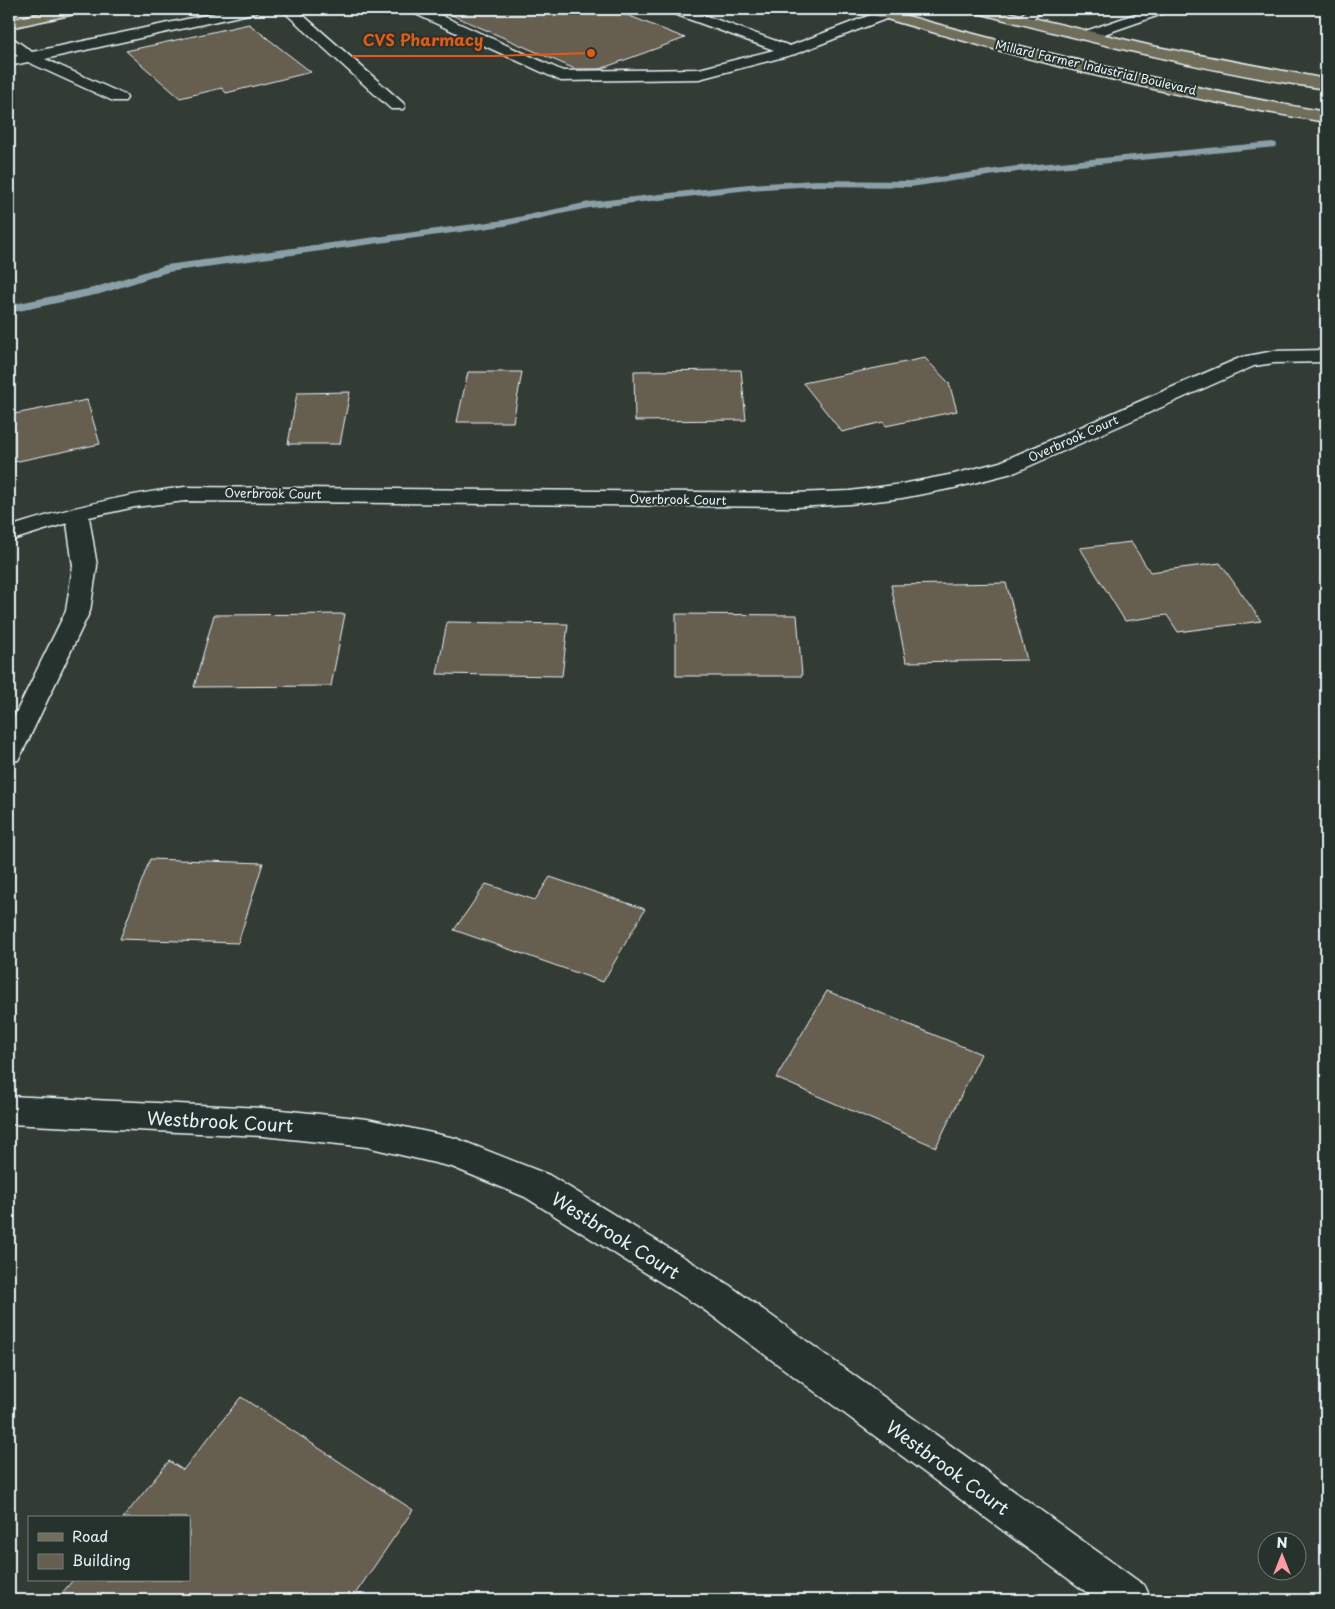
<svg xmlns="http://www.w3.org/2000/svg" width="1335" height="1609" font-family="'Playpen Sans',sans-serif">
<style>
.lines{fill:none;stroke-linecap:round;stroke-linejoin:round}
.stream{fill:#8aa0a8;fill-rule:evenodd}
.building{fill:#665e4f;stroke:#e8f1f8}
.service-casing{stroke:#e8f1f8;stroke-width:3}
.minor-casing{stroke:#e8f1f8;stroke-width:3}
.primary-casing{stroke:#e8f1f8;stroke-width:3}
.service{fill:#26332d;fill-rule:evenodd}
.minor{fill:#26332d;fill-rule:evenodd}
.primary{fill:#706e59;fill-rule:evenodd}
.labels{text-anchor:middle;dominant-baseline:central;stroke-width:4;stroke-linejoin:round;paint-order:stroke}
.far-street-label{font-size:12px;fill:#e8f1f8;stroke:#26332d}
.near-street-label{font-size:18px;fill:#e8f1f8;stroke:#26332d}
.leader{fill:none;stroke:#e8590c;stroke-width:2}
.callout-dot{fill:#e8590c;stroke:#26332d;stroke-width:2}
.callout-label{font-size:16px;text-anchor:middle;font-weight:bold;fill:#e8590c;stroke:#26332d;stroke-width:4;stroke-linejoin:round;paint-order:stroke}
</style>
<rect width="100%" height="100%" fill="#333c34"/>
<filter id="ink" filterUnits="userSpaceOnUse"><feTurbulence type="fractalNoise" baseFrequency=".02" numOctaves="2"/><feDisplacementMap in="SourceGraphic" scale="10" xChannelSelector="R" yChannelSelector="G"/><feConvolveMatrix kernelMatrix="1 2 1 2 8 2 1 2 1" color-interpolation-filters="sRGB"/></filter>
<g filter="url(#ink)">
<g class="lines">
<path class="stream" d="M1272,142l4,1 1,2 -1,2 -259,25 -107,15 -94,-1 -67,4 -160,18 -85,18 -336,46 -68,22 -91,19v-8l84,-17 73,-23 338,-45 85,-18 160,-18 67,-4 94,1 107,-15z"/>
</g>
<path class="building" d="M438,9h174l73,29 -85,31h-25z
M249,24l62,48 -85,21 -4,-5 -42,10 -54,-47z
M925,358l24,25 8,28 -71,15 -3,-4 -41,10 -39,-49z
M741,370l5,50 -111,1 -1,-50z
M468,372h54l-9,50h-56z
M350,392l-10,52h-52l9,-51z
M87,400l13,44 -91,19v-48z
M1131,542l19,30 70,-9 41,58 -83,11 -11,-17 -42,6 -45,-73z
M1006,583l21,77 -121,2 -15,-77z
M345,614l-14,72 -137,1 20,-72z
M676,614l121,1 5,61h-126z
M447,622l121,2 -6,52 -125,-2z
M150,859l113,4 -25,80 -118,-4z
M550,877l95,32 -42,73 -149,-52 32,-46 49,16z
M827,991l154,63 -45,93 -160,-69z
M241,1397l172,113 -62,90h-295l17,-20h116v-62h-66l46,-57 14,9z"/>
<g class="lines">
<defs>
<path id="service" d="M234,9h26l-2,3 -5,1 -208,46 80,36 2,3 -2,3h-12l-85,-39 -19,4v-8l9,-2 -9,-7v-11l5,1 18,13z
M281,9h15l107,94 2,3 -2,3h-12z
M409,9h18l136,62 136,-2 75,-19 -105,-38 -2,-3h20l103,37 91,-35h10l2,3 -2,3 -96,37 -96,25 -138,2 -150,-69z
M1029,9h16l-18,14h-10l-2,-3z
M1150,9h20l-2,3 -78,27h-10l-2,-3 2,-3z"/>
<path id="minor" d="M1326,350v12l-52,1 -20,3 -238,106 -62,16 -52,10 -52,6 -56,3 -609,-6 -50,6 -46,10 8,49 -7,45 -68,142 -4,7 -9,2v-35l57,-116 7,-45 -6,-43 -58,18v-14c60,-19 113,-32 176,-40l609,6 56,-2 52,-7 52,-10 46,-12 242,-105 32,-6z
M9,1096l253,12 105,11 88,19 94,37 180,110 416,301 6,14h-54l-394,-291 -178,-112 -73,-30 -85,-20 -105,-11 -253,-12z"/>
<path id="primary" d="M60,9h26l-2,3 -75,16v-8z
M860,9h22c146,41 294,77 444,103v10c-157,-24 -312,-66 -464,-110z
M972,9h23l157,37 174,33v10c-118,-17 -236,-47 -352,-77z"/>
</defs>
<use href="#service" class="service-casing"/>
<use href="#minor" class="minor-casing"/>
<use href="#primary" class="primary-casing"/>
<use href="#service" class="service"/>
<use href="#minor" class="minor"/>
<use href="#primary" class="primary"/>
</g>
</g>
<g class="labels">
<g class="far-street-label">
<text transform="translate(1096 67) rotate(13)">Millard Farmer Industrial Boulevard</text>
<text transform="translate(1073 438) rotate(-24)">Overbrook Court</text>
<text transform="translate(273 493) rotate(1)">Overbrook Court</text>
<text transform="translate(678 499) rotate(1)">Overbrook Court</text>
</g>
<g class="near-street-label">
<text transform="translate(220 1121) rotate(3)">Westbrook Court</text>
<text transform="translate(616 1235) rotate(32)">Westbrook Court</text>
<text transform="translate(948 1467) rotate(36)">Westbrook Court</text>
</g>
</g>
<path class="leader" d="M591 53L494 56H352"/>
<circle class="callout-dot" cx="591" cy="53" r="5"/>
<g class="callout-label">
<text x="423" y="46">CVS Pharmacy</text>
</g>
<rect width="1335" height="1609" fill="none" stroke="#26332d" stroke-width="30"/>
<rect x="15" y="15" width="1305" height="1579" fill="none" stroke="#e8f1f8" stroke-width="2" filter="url(#ink)"/>
<rect x="28" y="1516" width="162" height="65" fill="#26332d" stroke="#747f7e"/>
<rect x="38" y="1533" width="25" height="8" fill="#706e59" stroke="#747f7e"/>
<text x="72" y="1542" font-size="15" fill="#e8f1f8">Road</text>
<rect x="38" y="1554" width="25" height="15" fill="#665e4f" stroke="#747f7e"/>
<text x="72" y="1566" font-size="15" fill="#e8f1f8">Building</text>
<g transform="translate(1282 1556)"><circle r="24" fill="#26332d" stroke="#747f7e"/>
<path d="M0-4L9 19L0 12L-9 19Z" fill="#ff9aa2"/>
<text y="-8" font-size="14" font-weight="bold" text-anchor="middle" fill="#e8f1f8">N</text>
</g>
</svg>
